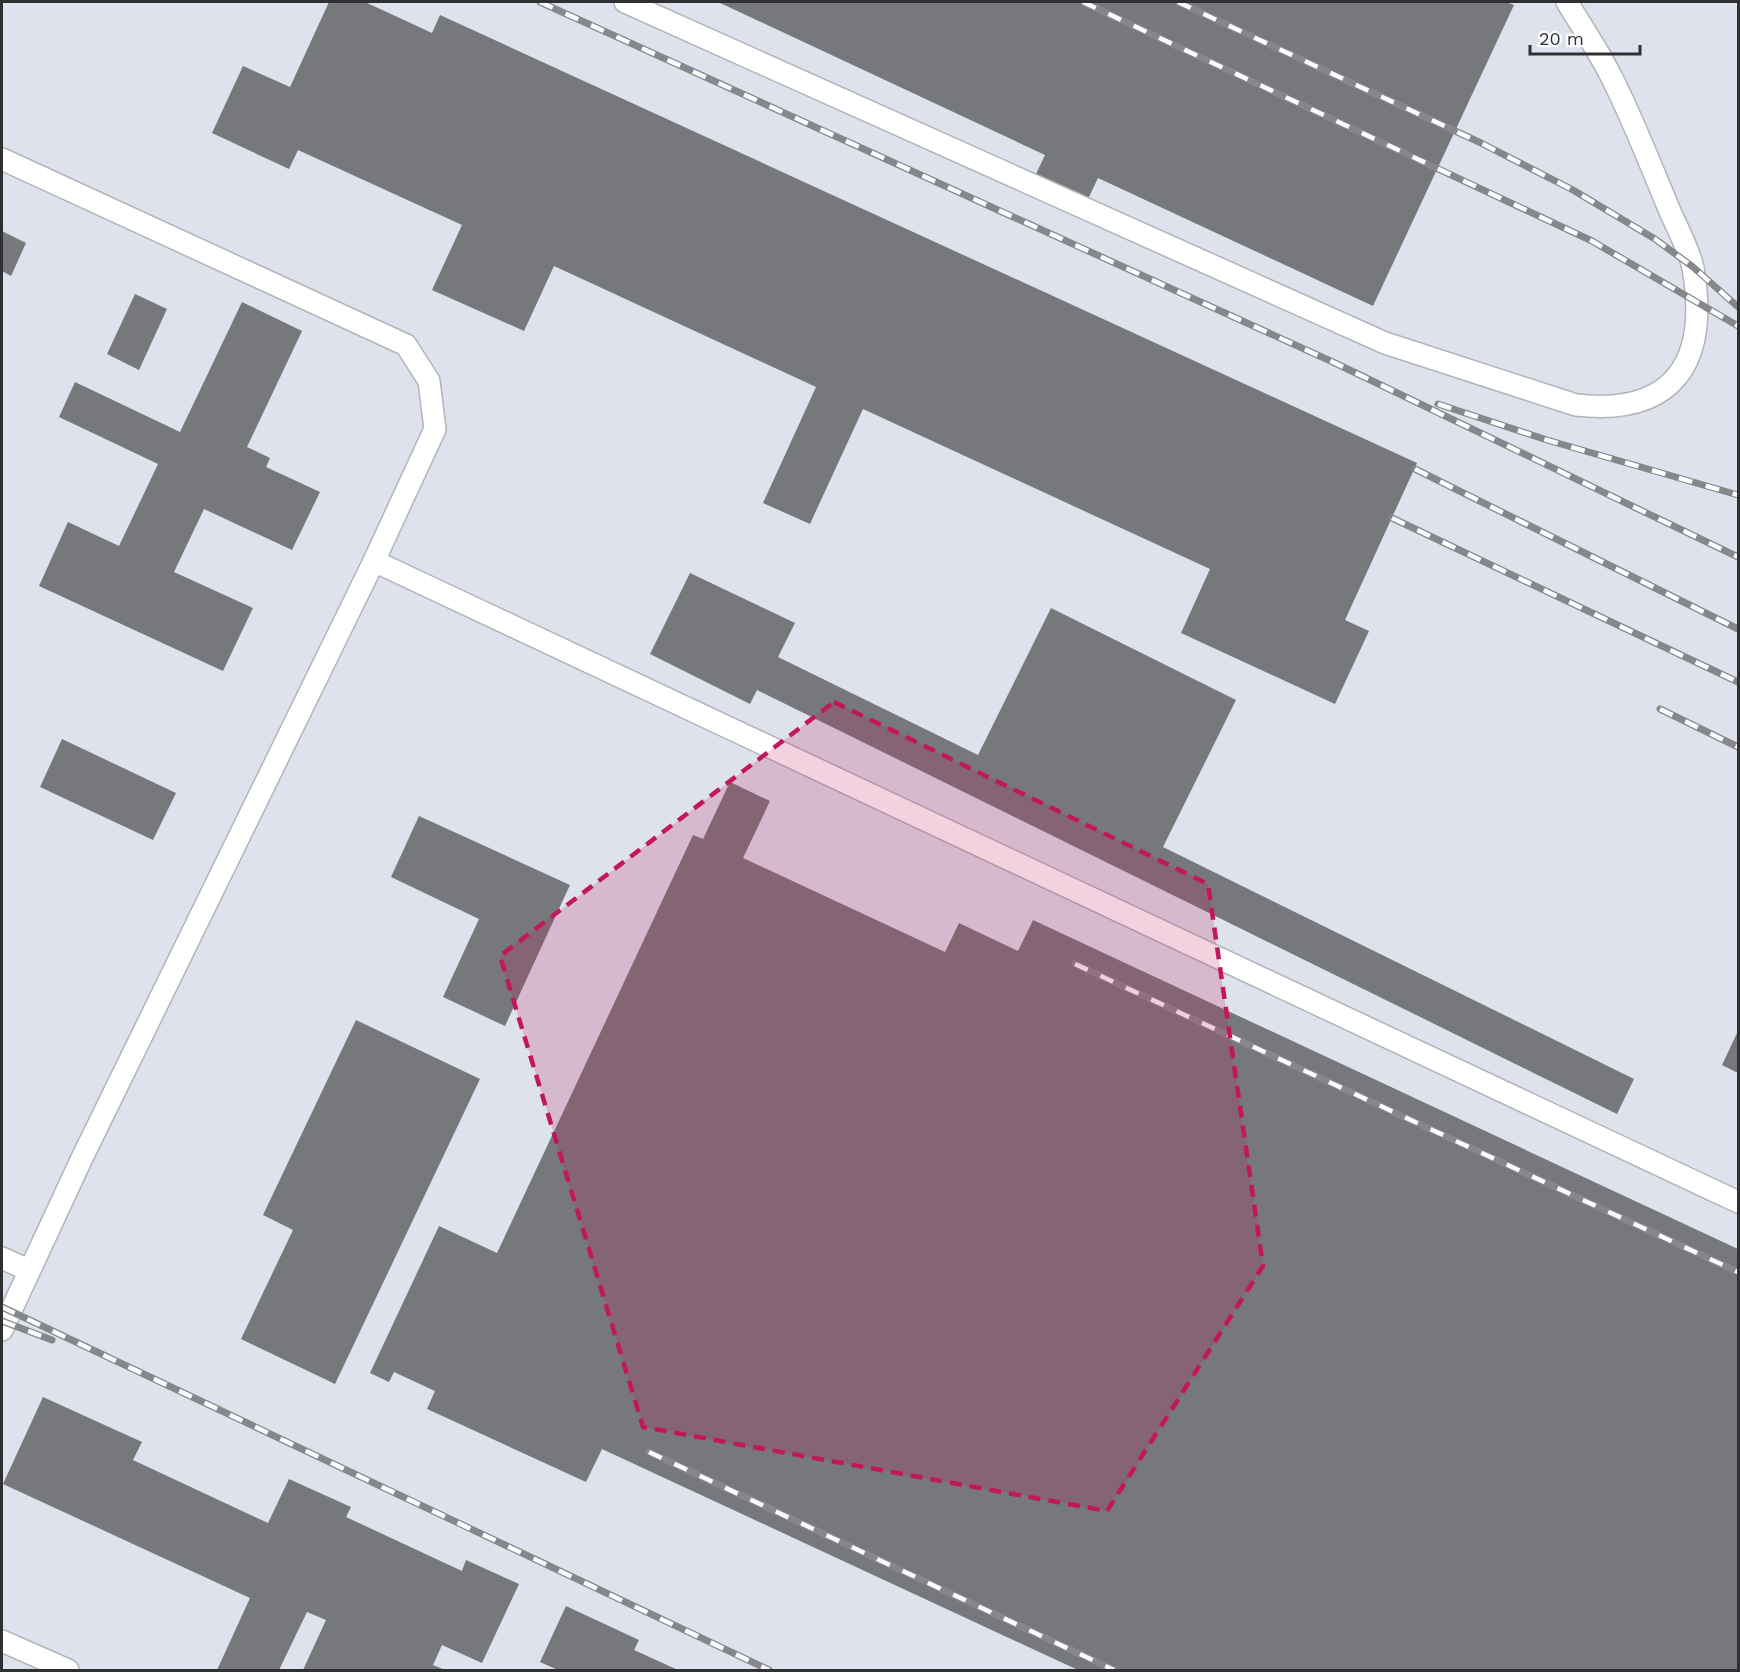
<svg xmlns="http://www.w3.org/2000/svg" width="1740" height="1672" font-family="'Work Sans',sans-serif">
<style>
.built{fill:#dde2ed}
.building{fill:#76787b}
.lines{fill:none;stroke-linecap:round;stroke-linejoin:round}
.service-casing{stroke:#b2b4b8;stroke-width:24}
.service{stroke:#fff;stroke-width:21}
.rail-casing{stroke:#86878a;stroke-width:7}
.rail{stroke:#fbfcfe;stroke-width:4.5;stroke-dasharray:14;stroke-linecap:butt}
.marked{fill:#c2185b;fill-opacity:0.2;stroke:#c2185b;stroke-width:4.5;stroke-dasharray:12 8;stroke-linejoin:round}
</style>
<rect width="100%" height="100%" fill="#edeff3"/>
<path class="built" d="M2,2h1736v1668h-1736z"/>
<path class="building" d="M329,2h36l67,31 8,-18 977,448 -72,157 24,11 -34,73 -154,-71 29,-64 -347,-160 -53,115 -47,-21 53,-116 -262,-121 -30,65 -92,-41 30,-65 -164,-75 -9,19 -77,-36 31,-67 47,21z
M718,2h788l8,3 -141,301 -275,-128 -11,23 -52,-25 10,-21z
M2,231l24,12 -15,33 -9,-5z
M135,294l32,15 -28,61 -32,-16z
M242,302l60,29 -55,116 23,11 -4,9 54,25 -28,58 -88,-41 -30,63 79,36 -30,63 -184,-85 29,-64 51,24 39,-82 -99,-47 16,-35 105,50z
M690,573l105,50 -17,34 200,98 73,-147 185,92 -73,147 471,232 -17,35 -860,-424 -7,14 -100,-50z
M62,739l114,54 -23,47 -113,-53z
M730,782l40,19 -27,57 202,94 14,-29 59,28 15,-31 705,329v421h-660l-476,-221 -16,33 -159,-73 8,-18 -41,-19 -5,10 -19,-9 69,-147 58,27 196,-418 10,4z
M419,816l151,69 -65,141 -62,-29 36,-78 -88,-42z
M356,1020l124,59 -145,305 -94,-45 52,-109 -30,-15z
M1738,1031v42l-16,-8z
M43,1397l99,45 -9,18 135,63 21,-44 62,28 -5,10 116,54 4,-11 53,24 -37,79 -40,-18 -9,20 12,5h-142l23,-50 -19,-8 -28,58h-62l33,-72 -247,-114z
M566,1606l73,34 -5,10 44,20h-120l-18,-8z"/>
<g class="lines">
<defs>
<path id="service" d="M625,2l760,341 191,62c99,11 133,-44 117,-137 -4,-19 -16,-40 -24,-59 -18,-43 -35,-87 -56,-129 -13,-27 -31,-53 -46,-78
M2,159l404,186 23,36 6,48 -61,132 -292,597 -80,172
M374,561l1364,641
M2,1258l26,12
M2,1641l66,29"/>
</defs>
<use href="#service" class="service-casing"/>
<use href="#service" class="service"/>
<defs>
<path id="rail" d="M540,2l795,361 403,194
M1083,2l509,239 146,85
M1178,2l303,141 92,47 82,49 38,28 45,40
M1438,404l109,36 191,55
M1415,469l323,160
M1392,518l346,164
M1660,709l78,38
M1075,964l663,308
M2,1307l767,363
M2,1321l50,19
M649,1452l465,218"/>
</defs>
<use href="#rail" class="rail-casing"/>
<use href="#rail" class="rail"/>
</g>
<path class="marked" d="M834,702l374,182 55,382 -156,245 -464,-84 -143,-471z"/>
<rect width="1740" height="1672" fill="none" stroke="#303032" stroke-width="6"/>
<path d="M1530 45v9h110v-9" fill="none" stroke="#303032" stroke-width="3"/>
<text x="1539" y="45" font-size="18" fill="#303032" stroke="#fbfcfe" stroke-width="4.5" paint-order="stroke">20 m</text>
</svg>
